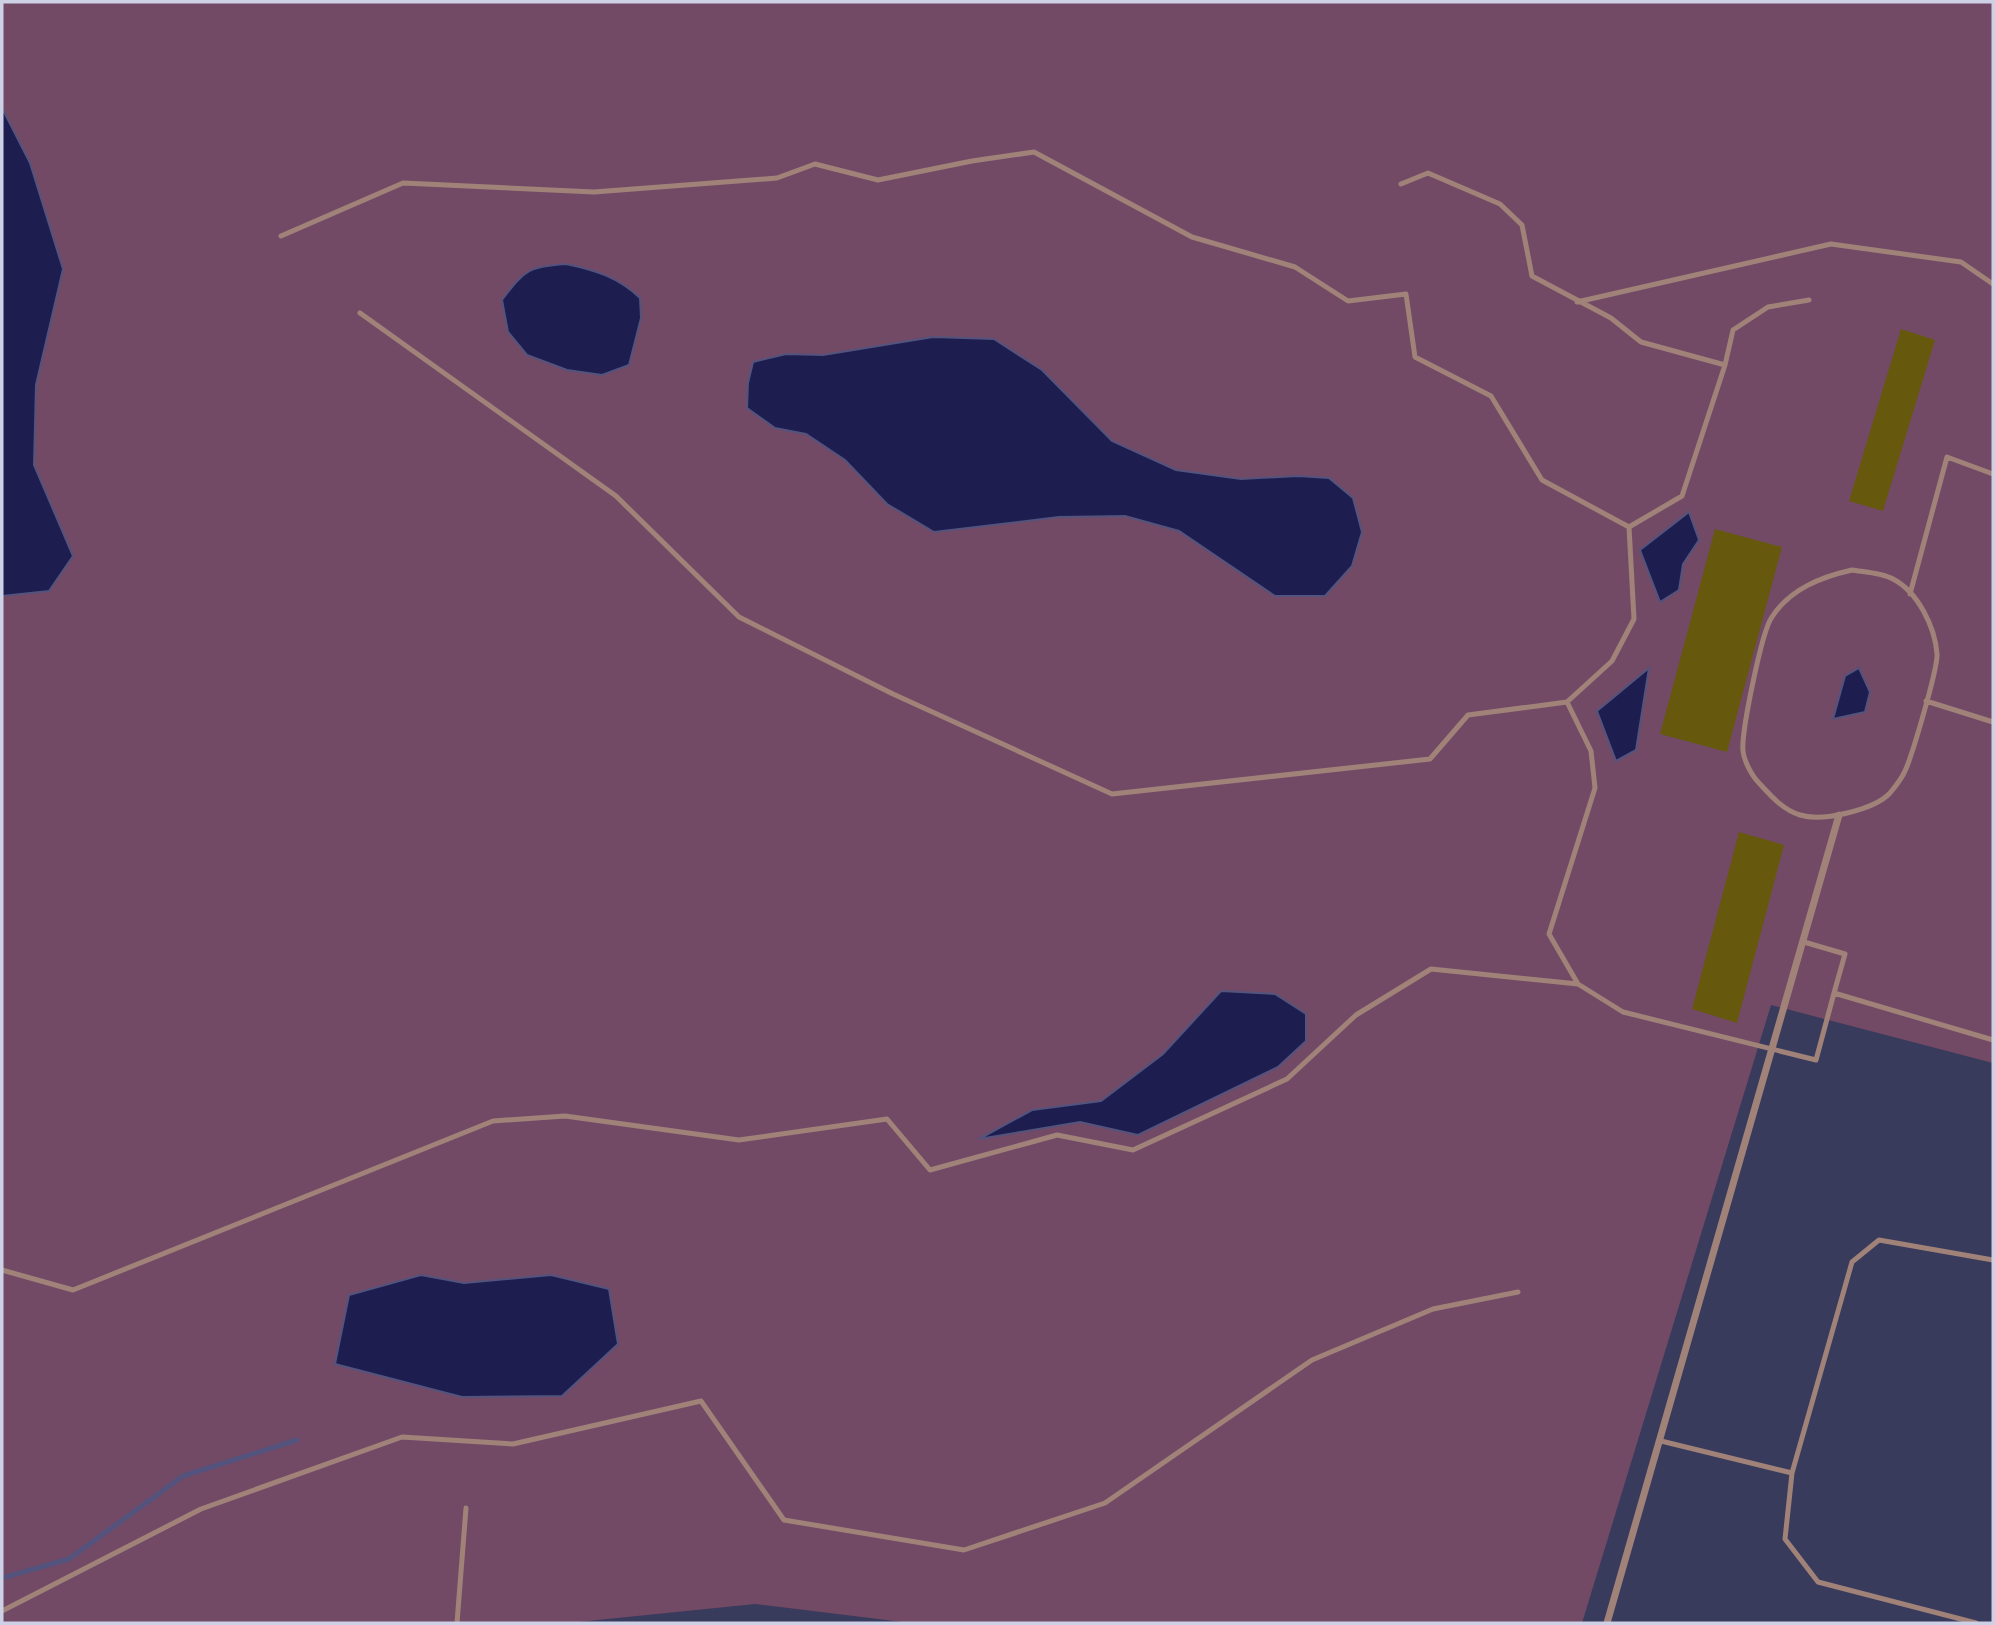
<svg xmlns="http://www.w3.org/2000/svg" width="1995" height="1625" font-family="'Alegreya Sans',sans-serif">
<style>
.green{fill:#734a66}
.water{fill:#1e1d50;stroke:#53537d;stroke-width:2}
.lines{fill:none;stroke-linecap:round;stroke-linejoin:round}
.stream{stroke:#53537d;stroke-width:5}
.building{fill:#66590e}
.service{stroke:#a18278;stroke-width:5}
.minor{stroke:#a18278;stroke-width:7}
</style>
<rect width="100%" height="100%" fill="#383b5c"/>
<path class="green" d="M2,2h1991v1061l-222,-58 -189,618h-671l-156,-19 -187,19h-566z"/>
<path class="water" d="M2,108l28,55 33,106 -27,116 -2,80 39,91 -24,35 -47,5z
M566,264c29,6 52,13 74,34l1,20 -12,47 -27,10 -35,-5 -40,-15 -19,-23 -6,-32c23,-31 27,-33 64,-36z
M933,337l61,2 48,31 70,71 64,29 65,9 57,-3 31,2 24,20 9,34 -10,34 -27,30h-50l-96,-65 -54,-15 -66,1 -125,15 -47,-28 -42,-44 -39,-26 -31,-6 -28,-20 1,-25 5,-21 33,-8 37,1z
M1689,512l10,28 -16,24 -4,26 -19,12 -20,-52z
M1649,668l-13,82 -20,11 -19,-50z
M1859,668l11,24 -5,20 -32,7 12,-43z
M1221,991l54,3 31,20v27l-28,26 -140,68 -58,-13 -101,17 53,-29 69,-9 62,-47z
M421,1275l43,8 87,-8 58,14 9,55 -56,52 -100,1 -127,-33 14,-69z"/>
<g class="lines">
<path class="stream" d="M2,1578l67,-19 114,-83 114,-36"/>
</g>
<path class="building" d="M1901,329l34,11 -52,171 -34,-10z
M1715,529l67,18 -55,205 -67,-18z
M1739,832l45,13 -47,178 -45,-14z"/>
<g class="lines">
<path class="service" d="M1401,184l27,-11 72,31 22,21 10,51 79,42 30,24 84,23
M281,236l122,-53 191,9 183,-14 38,-14 63,16 94,-19 62,-9 158,85 103,30 53,34 58,-7 9,63 76,39 51,84 87,47
M1809,300l-41,7 -35,23 -8,35 -43,131 -53,31 5,92 -22,42 -45,41 24,49 4,37 -46,146 29,50 45,28 193,48 18,-67
M1577,302l254,-58 130,18 32,22
M360,313l256,183 123,121 154,77 219,100 318,-35 38,-44 99,-13
M1852,570c12,2 30,3 41,9 25,13 42,48 44,75 1,14 -25,102 -32,117 -3,7 -10,16 -15,22 -16,17 -68,29 -90,22 -17,-5 -29,-19 -41,-32 -7,-7 -15,-22 -16,-32 -2,-18 19,-121 29,-134 18,-28 49,-40 80,-47z
M1910,594l37,-137 46,17
M1926,701l67,21
M1804,942l41,12 -11,39 159,47
M2,1270l71,20 420,-169 72,-5 174,24 148,-21 43,51 127,-35 76,15 154,-71 69,-64 75,-46 147,15
M1661,1441l131,32
M2,1611l199,-102 201,-72 111,7 188,-43 83,119 180,30 141,-47 207,-143 121,-51 85,-17
M457,1623l9,-115
M1976,1623l-158,-41 -33,-43 7,-66 60,-211 27,-22 114,20"/>
<path class="minor" d="M1607,1623l232,-808"/>
</g>
<rect width="1995" height="1625" fill="none" stroke="#ced1e5" stroke-width="7"/>
</svg>
